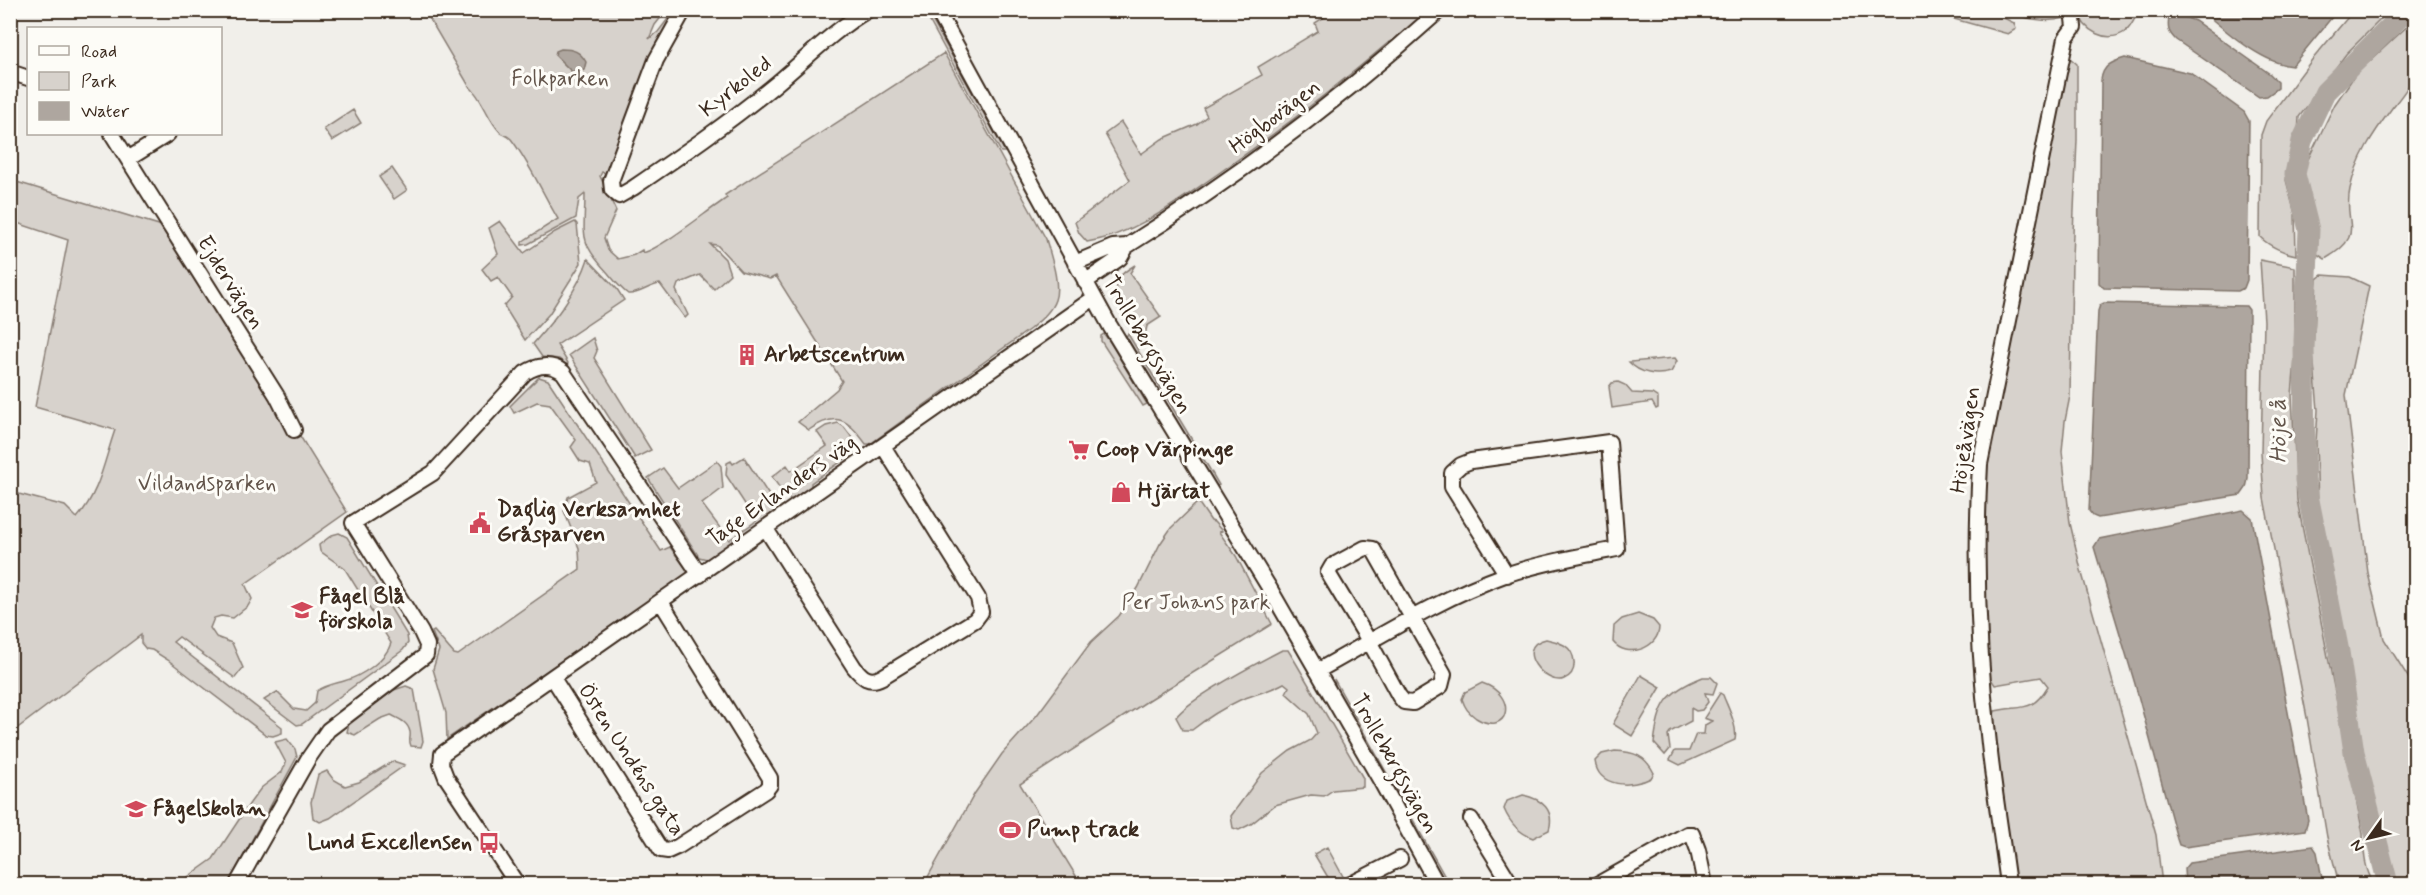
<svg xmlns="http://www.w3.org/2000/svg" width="2426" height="895" font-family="Mynerve,sans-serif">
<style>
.green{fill:#d7d2cc;stroke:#897e75;stroke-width:1.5}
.water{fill:#aea69f;stroke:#80746b;stroke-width:1.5}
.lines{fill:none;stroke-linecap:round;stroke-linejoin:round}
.river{stroke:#aea69f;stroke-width:21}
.minor-casing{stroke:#3b2a1e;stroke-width:18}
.minor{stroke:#fdfcf7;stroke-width:14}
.labels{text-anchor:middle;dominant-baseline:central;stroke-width:6;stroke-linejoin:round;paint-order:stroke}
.park-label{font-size:22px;fill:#62544a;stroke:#fdfcf7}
.street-label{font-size:22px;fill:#3b2a1e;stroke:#fdfcf7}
.poi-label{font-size:22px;font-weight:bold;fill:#3b2a1e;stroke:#fdfcf7;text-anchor:start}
.water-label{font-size:24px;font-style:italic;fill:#63554b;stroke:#fdfcf7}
</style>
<rect width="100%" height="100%" fill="#f1efea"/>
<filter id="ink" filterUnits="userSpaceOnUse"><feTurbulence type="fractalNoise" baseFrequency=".0167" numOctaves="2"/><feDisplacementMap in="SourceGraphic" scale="12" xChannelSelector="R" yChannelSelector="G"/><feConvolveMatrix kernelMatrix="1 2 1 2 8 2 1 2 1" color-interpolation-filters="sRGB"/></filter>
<g filter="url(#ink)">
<path class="green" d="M1343,10l97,1 -46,42 -5,-11c-55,47 -111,90 -170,131 -41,28 -82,61 -132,69l-8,-9 -4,-11 55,-42 -25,-46 16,-12 20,32 21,-15 35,-15 10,-8 -4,-8 59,-33 -4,-8 60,-36 -3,-8 14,-9z
M2354,10l35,1 -43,43 -47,63 -1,18 -12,45 9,34 1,41c-12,-2 -27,-9 -36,-18l1,-102 5,-14 45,-60z
M425,11h241l-11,14 -6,14 9,-7 16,-21h3l-21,34 -49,129 -5,-2 -2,4 16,35 -12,27 4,12 10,9 16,-4 8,-5 1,3c20,-6 64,-42 84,-55l-2,-3 219,-142 102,186c4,15 15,45 9,61 -4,12 -16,21 -25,29l-160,115h-4c-18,-25 -29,-33 -57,-14l-11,-8 39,-33 5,-8 -66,-105 -6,3 -29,-8 -24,-26 -7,-1 15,15 5,15 -16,15 -14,-14 -22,9 -2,6 12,25 -3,3 -25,-34c-11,1 -21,11 -32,10 -8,-6 -14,-14 -20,-21 -31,-33 -23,-38 -23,-79l-6,5 -3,19 -48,26 -6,1v-3l4,-3 32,-20c-15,-25 -29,-57 -47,-80 -3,-4 -8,-4 -11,-7 -13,-13 -17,-34 -31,-46z
M924,11h3l78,141h-4z
M1925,11h65l24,12 2,6 -8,5z
M2006,11h61l-3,7c-19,6 -39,0 -58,-7z
M2078,11h61c-4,6 -7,15 -13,20 -19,14 -43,0 -48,-20z
M2415,19c1,13 4,43 0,55 -5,12 -15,24 -23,34 -19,26 -35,49 -42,81 -8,34 18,46 -25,70l-8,-5v-28l-17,-50 35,-72 20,-29z
M2070,58l7,6v76l-5,117 -2,139 -5,25 -3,30 8,72 11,47 75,265 6,49h-148l-22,-162 3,-11c28,-6 37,2 53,-25l-7,-9 -46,8 -6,-9 -4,-18v-177l7,-56 23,-101 51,-261z
M353,110l8,13 -29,18 -8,-12z
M392,168l15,22 -13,9 -15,-22z
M10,180l162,49 175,283 -102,72 7,15 -4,7 -15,12 -12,-2 -7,2 -4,10 6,9 16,6 11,25 -8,10 -56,-41 -6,5 109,85v6l-9,3 -7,-1 -98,-75 -16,-10 -6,-1 -5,-6v-8l-130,98v-241l54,14 12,12c23,-26 27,-57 38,-88l-80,-23 33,-167 -57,-19z
M500,221l24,32 31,-21 20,-10 2,2 4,39 -32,51 -24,26 -21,-34 8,-9 -14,-20 -7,4 -9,-12 16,-15 -9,-26z
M588,259l29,30 7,11 -67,45 11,18 -1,2 -8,-6 -17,-2 -9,-13c22,-25 45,-54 55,-85z
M2260,260l35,7v92l-3,36 5,105 66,334c1,19 1,34 11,50h-35l-12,-47 -20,-119 -43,-220 -3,-45 3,-132z
M1135,265l-5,8 31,44 -14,9 -4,19c-12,-18 -36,-45 -23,-68 3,-5 10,-9 15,-12z
M2322,275l28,2 19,9 -23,109 22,178 16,66 31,49v196h-19l-28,-108 -27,-137 -3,-41 -20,-92 -2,-64 2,-32 -5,-58 4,-73z
M1104,334l6,8 37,62 -4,2 -42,-65v-5z
M1128,334l84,139 7,12 -3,1 -90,-150z
M593,338l4,13 -3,7 57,92 -16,8 -66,-103z
M1675,358l2,3 -6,11c-15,4 -31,2 -42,-10z
M539,377l9,3 113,171 9,-4 17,23v5l-240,164 -1,-26 -13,-44 6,-19 -7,-18 2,-1 20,23 4,1 122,-86 -1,-21 -15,-37 4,-14 28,-15 -6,-18 -10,-3 -9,-14 5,-7 -26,-36 -13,-2 -23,11 -4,-7z
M1618,382l7,3 7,8 20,1 6,4v10l-2,1 -4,-7 -40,6 -3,-21 3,-4z
M838,423l6,4 16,21 -49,35v4l-18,13 -7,-3 -14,-20 15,-12 4,6 36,-25 -10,-14 9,-6z
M744,457l32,49 1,6 -65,46 -5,1 -8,-2 -51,-79 15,-10 15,20 39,-27 4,5 2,22 -21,16 27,36 27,-19 -30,-46 1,-12 4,-2 2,3z
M1198,502l13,19 3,1 8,9 -3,1 17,24 36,68 -123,76 -129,84 61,100h-157l51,-91 27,-39 35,-39 54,-73 28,-26 19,-28 22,-44 11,-16z
M339,533l8,4 60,98 1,8 -5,7 -101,74 -5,1 -33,-25 13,-8 17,17 12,2 9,-8 2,-12c9,-6 16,-7 27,-10 18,-5 42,-21 47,-38l-46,-74 -25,-18 -1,-6 13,-10z
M1638,614l15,6 6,7c0,22 -33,32 -46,15l1,-16 8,-7z
M1546,639c6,1 12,3 18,6 12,7 15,28 0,34 -17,8 -53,-32 -18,-40z
M1282,650h6l8,13 67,115v9l-30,3 -9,6 -13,-1 -36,10 -24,19 -12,6 -6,-2 -2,-12 31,-43 28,-22 21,-11 6,-7 -8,-19 -23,-21 3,-6 -5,-4c-14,8 -29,11 -44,17 -17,8 -34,19 -48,30h-9l-7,-13c15,-20 81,-54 106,-67z
M1641,675l20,12 -29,49 -19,-12z
M1703,677h8l6,6 -4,11 -8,-1 3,9 -6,8 -6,1 -5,-3v13l-21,11 -2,3 2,14 -5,6 -11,-12c5,-38 11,-51 49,-66z
M1334,679l115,205h-4l-109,-193z
M1482,683c37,12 27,55 -6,35 -8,-6 -11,-10 -14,-19l3,-7z
M406,686l8,3 9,52 -2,6 -10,-1c-3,-6 0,-8 -1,-14 -2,-10 -11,-13 -19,-17l-11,4 -25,16 -8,-3 2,-9 45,-33z
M1720,693l3,2c5,13 15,31 12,45l-55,25 -10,-5 5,-9h14l7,-17h8l1,-9 7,-4 -8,-3z
M287,739l8,10 2,8 -69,127h-50l35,-25 37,-56 11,-15 21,-16 4,-9 -11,-21z
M1615,751c19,1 30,4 39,22l-3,5c-19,10 -53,10 -56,-17l7,-7z
M393,761l12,4 -75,53 -10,4 -7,-4 -2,-16 7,-27 9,-4 6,8 12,7 14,-4z
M1523,795c19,4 32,15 26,35l-16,8c-14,-5 -23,-15 -29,-29l3,-8z
M1327,847l18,33 -13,4 -18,-30z"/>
<path class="water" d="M2202,11h135l-45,55c-31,-3 -67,-36 -90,-55z
M2176,14l19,7 75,53 8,8v6l-11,8 -8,1 -83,-57c-7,-7 -9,-11 -7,-22z
M561,49c12,0 19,2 25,13l-2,8 -7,3 -6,-2 -16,-16 1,-4z
M2125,58l65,15 54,39 5,9 -2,159 -3,8 -6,3 -134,-3 -5,-5 2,-203c2,-15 11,-18 24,-22z
M2104,303l142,3 3,4 -1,169 -2,9 -5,7 -143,23 -5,-2 -4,-5 9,-200 2,-6z
M2243,510l9,8 56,302 -3,10 -120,17 -6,-2 -2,-6 -42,-155 -41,-137 5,-8z
M2313,846l4,6 6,32h-138l-1,-15 5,-6z"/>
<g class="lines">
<path class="river" d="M2388,884l-34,-132 -15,-100 -34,-172 -1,-139 5,-111 -14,-56 7,-33 23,-49 82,-82"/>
<defs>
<path id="minor" d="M684,10l-28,50 -45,121 1,9 7,6 14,-8c47,-32 94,-64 138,-100 32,-26 61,-57 97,-78
M937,10l173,316 160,263 109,189 58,106
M10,72l18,6
M112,134l165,262 17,34
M128,159l40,-25
M1127,246c110,-69 216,-148 313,-236
M1075,263l38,-16 14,-1 -7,12 -35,24
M766,529l88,138c8,10 15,17 28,10l93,-57 6,-8 -3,-14 -95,-152
M1365,548l8,1 71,125 -3,12 -28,17 -9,-1 -5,-6 -30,-55 -41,-68 4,-7z
M1317,671c62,-34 121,-72 188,-96 36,-12 75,-19 112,-26l-8,-107 -138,19 -10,4 -9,8v14l55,88
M553,678l108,172 7,1 11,-5 87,-56 4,-5v-7l-109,-176
M1471,819l40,65
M237,884l71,-125 20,-29 98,-75 1,-10 -6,-13 -68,-109 80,-50 92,-100c12,-8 26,-10 38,-1l137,203
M517,884l-71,-107 -5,-13 1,-10 652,-456
M1351,884l49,-25
M1598,884l89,-50h5l6,16 7,34
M2008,884c-6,-46 -14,-93 -19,-140 -11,-92 -14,-188 -9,-280l86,-426 8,-11 -2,-17"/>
</defs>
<use href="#minor" class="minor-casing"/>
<use href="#minor" class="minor"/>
</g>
</g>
<defs>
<symbol id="building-bare" viewBox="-9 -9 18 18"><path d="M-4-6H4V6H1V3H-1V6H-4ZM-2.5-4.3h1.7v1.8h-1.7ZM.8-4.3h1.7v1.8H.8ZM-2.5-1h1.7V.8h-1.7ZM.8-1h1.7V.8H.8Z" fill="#d1495b" stroke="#fdfcf7" stroke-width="2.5" paint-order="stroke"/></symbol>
<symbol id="supermarket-bare" viewBox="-9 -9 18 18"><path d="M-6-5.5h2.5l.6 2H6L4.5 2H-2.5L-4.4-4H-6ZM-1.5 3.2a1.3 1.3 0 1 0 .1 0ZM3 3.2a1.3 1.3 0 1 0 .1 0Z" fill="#d1495b" stroke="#fdfcf7" stroke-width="2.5" paint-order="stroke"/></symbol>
<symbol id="shop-bare" viewBox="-9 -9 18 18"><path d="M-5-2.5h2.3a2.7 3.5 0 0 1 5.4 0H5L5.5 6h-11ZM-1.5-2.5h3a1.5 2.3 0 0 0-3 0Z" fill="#d1495b" stroke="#fdfcf7" stroke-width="2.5" paint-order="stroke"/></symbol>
<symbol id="civic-bare" viewBox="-9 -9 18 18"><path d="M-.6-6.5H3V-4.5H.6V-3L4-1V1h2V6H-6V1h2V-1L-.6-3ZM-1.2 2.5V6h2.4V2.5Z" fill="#d1495b" stroke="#fdfcf7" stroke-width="2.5" paint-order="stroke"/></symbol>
<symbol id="school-bare" viewBox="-9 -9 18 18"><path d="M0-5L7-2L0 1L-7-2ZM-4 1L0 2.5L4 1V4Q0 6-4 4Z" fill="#d1495b" stroke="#fdfcf7" stroke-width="2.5" paint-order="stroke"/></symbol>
<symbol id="stadium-bare" viewBox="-9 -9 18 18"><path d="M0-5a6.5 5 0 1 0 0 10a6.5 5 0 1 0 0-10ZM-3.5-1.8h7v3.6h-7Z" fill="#d1495b" stroke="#fdfcf7" stroke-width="2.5" paint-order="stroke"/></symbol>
<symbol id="bus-bare" viewBox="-9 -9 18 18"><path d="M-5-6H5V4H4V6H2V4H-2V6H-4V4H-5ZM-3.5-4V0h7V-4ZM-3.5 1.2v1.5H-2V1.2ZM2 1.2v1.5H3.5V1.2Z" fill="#d1495b" stroke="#fdfcf7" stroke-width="2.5" paint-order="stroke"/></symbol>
</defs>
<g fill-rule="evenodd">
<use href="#building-bare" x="732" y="340" width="30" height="30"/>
<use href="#supermarket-bare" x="1064" y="435" width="30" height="30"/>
<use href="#shop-bare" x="1106" y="477" width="30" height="30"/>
<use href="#civic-bare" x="465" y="508" width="30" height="30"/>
<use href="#school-bare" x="287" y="595" width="30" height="30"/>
<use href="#school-bare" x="121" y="794" width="30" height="30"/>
<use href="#stadium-bare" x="995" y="815" width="30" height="30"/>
<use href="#bus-bare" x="474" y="828" width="30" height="30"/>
</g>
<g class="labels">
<g class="park-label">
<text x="560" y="79">Folkparken</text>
<text x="207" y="484">Vildandsparken</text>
<text x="1196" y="603">Per Johans park</text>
</g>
<g class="street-label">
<text transform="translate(736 87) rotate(-38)">Kyrkoled</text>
<text transform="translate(1275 117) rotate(-37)">Högbovägen</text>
<text transform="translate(230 283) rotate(58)">Ejdervägen</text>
<text transform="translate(1147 345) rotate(60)">Trollebergsvägen</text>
<text transform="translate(1966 440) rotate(-82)">Höjeåvägen</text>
<text transform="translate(782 491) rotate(-35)">Tage Erlanders väg</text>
<text transform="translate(631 760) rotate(57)">Östen Undéns gata</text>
<text transform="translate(1394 764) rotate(61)">Trollebergsvägen</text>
</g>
<g class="poi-label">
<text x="764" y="355">Arbetscentrum</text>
<text x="1096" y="450">Coop Värpinge</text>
<text x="1138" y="492">Hjärtat</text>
<text x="497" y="510">Daglig Verksamhet<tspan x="497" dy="25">Gråsparven</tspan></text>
<text x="319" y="597">Fågel Blå<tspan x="319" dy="25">förskola</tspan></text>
<text x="153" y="809">Fågelskolan</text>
<text x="1027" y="830">Pump track</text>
<text x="472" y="843" text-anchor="end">Lund Excellensen</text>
</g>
<g class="water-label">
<text transform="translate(2279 431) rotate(-91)">Höje å</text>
</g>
</g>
<rect width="2426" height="895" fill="none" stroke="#fdfcf7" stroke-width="36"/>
<rect x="18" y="18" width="2390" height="859" fill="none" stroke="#3b2a1e" stroke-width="2" filter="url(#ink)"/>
<rect x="27" y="27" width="195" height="108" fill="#fdfcf7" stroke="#afa8a0" stroke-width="1.5"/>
<rect x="39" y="46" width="30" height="9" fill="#fdfcf7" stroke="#afa8a0" stroke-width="1.5"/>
<text x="81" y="57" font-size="18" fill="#3b2a1e">Road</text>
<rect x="39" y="72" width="30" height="18" fill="#d7d2cc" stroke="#afa8a0" stroke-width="1.5"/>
<text x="81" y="87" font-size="18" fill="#3b2a1e">Park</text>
<rect x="39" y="102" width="30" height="18" fill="#aea69f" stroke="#afa8a0" stroke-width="1.5"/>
<text x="81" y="117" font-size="18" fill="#3b2a1e">Water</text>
<g transform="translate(2369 838) rotate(236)" stroke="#fdfcf7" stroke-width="4.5" paint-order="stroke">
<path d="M0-4.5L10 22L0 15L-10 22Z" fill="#3b2a1e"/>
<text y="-9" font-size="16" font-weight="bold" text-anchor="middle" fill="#3b2a1e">N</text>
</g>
</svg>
